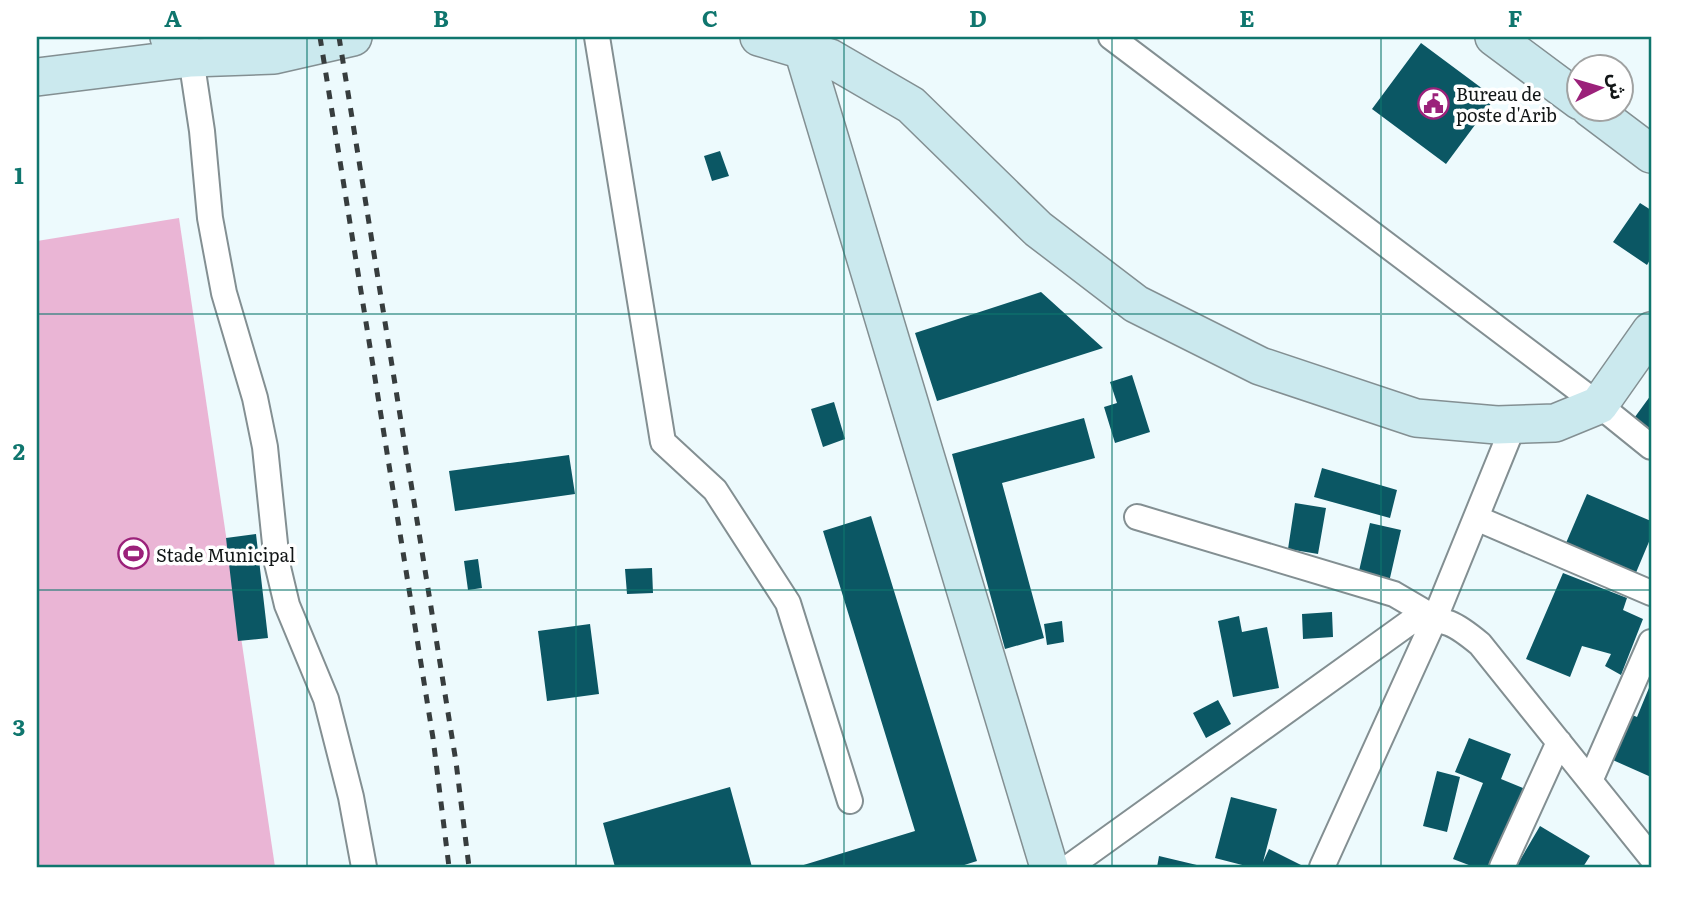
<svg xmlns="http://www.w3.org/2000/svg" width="1688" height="904" font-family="Literata,'Noto Sans Arabic',serif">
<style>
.green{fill:#eab5d5}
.building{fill:#0b5764}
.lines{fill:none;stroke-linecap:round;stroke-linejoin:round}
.street-casing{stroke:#838f92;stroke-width:28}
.secondary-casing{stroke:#838f92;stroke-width:40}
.street{stroke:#fff;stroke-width:24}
.secondary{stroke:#cbe9ee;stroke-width:37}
.rail{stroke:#373d3e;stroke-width:5;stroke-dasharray:9 9;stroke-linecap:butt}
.grid{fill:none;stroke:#0f766e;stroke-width:2;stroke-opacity:0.55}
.labels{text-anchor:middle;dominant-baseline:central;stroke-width:7;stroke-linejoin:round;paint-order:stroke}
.poi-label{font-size:18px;fill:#121617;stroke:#fff;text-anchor:start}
.neatline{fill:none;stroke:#0f766e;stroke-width:2.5}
.grid-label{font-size:23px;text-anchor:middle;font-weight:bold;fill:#0f766e}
</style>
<rect width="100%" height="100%" fill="#edfafd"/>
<path class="green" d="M179,218l96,649h-238v-626z"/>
<path class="building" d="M1421,43l74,55 -49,66 -74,-55z
M720,151l9,25 -17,5 -8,-25z
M1640,203l11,7v48l-4,7 -34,-23z
M1041,292l62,56 -166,53 -22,-68z
M1132,375l18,57 -35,11 -11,-36 13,-4 -7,-21z
M1651,395v40l-19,-14z
M834,402l11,37 -22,8 -12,-38z
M1084,418l11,40 -93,25 42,155 -39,11 -53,-195z
M569,455l6,39 -120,17 -6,-40z
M1322,468l75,22 -7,28 -76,-21z
M1587,494l64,27v16l-24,57 -70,-30z
M1295,503l31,5 -8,46 -30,-5z
M871,516l106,345 -19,6h-161l118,-36 -92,-300z
M1370,523l31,7 -14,61 -31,-7z
M256,534l12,104 -30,3 -12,-103z
M478,559l4,29 -14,2 -4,-29z
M652,568l1,25 -26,1 -2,-25z
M1563,573l64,25 -4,12 20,9 -22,56 -16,-9 6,-12 -29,-8 -12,31 -44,-18z
M1332,612l1,25 -30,2 -1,-25z
M1239,616l3,16 25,-5 12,61 -46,9 -15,-76z
M1062,621l2,21 -17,3 -3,-21z
M590,624l9,70 -52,7 -9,-70z
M1651,683v94l-45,-20 19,-45 12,5z
M1218,700l13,24 -25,14 -13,-25z
M1469,738l42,16 -10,25 27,11 -31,77h-23l-21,-8 30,-76 -28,-11z
M1437,771l23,6 -13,55 -24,-6z
M730,787l22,80h-137l-12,-44z
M1231,797l46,12 -14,53 6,-13 36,18h-55l-35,-9z
M1540,826l50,30 -7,11h-67z
M1159,856l42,10v1h-44z"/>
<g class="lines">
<defs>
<path id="street" d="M597,37l66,405 52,48 73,113 62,198
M1111,37l488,368 52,42
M191,58l11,73 8,87 14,75 31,105 10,49 12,116 10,42 39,94 25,98 13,70
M1137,517l257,77 41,24
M1476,518l175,75
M1590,781l61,-139
M1069,867l344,-247c32,-3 43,4 67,24l171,213
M1322,867l113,-249 79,-194
M1502,867l57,-125"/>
<path id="secondary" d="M169,37l22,21 83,-3 79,-18
M759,37l71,21 81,47 127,124 98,75 124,62 156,52 81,7 58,-2 44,-18 52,-74
M1494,37l86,64
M803,50l246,817
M37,77l154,-19
M1590,108l61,46"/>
</defs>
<use href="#street" class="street-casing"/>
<use href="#secondary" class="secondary-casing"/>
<use href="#street" class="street"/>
<use href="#secondary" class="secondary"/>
<path class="rail" d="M320,37l113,701 16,129
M339,37l117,725 13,105"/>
</g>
<path class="grid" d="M307,37v830M576,37v830M844,37v830M1112,37v830M1381,37v830M37,314h1614M37,590h1614"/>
<defs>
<symbol id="civic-ring" viewBox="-11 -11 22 22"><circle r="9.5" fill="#fff" stroke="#9b217a" stroke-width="1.5"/><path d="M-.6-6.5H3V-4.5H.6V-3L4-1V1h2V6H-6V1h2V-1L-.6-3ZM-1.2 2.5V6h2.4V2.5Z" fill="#9b217a"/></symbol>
<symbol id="stadium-ring" viewBox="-11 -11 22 22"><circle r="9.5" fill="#fff" stroke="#9b217a" stroke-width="1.5"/><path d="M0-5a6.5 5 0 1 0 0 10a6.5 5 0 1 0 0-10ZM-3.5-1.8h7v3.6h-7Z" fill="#9b217a"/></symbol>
</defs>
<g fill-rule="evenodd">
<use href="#civic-ring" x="1416" y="86" width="35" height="35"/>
<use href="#stadium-ring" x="116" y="536" width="35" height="35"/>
</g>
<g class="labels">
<g class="poi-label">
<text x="1456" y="93">Bureau de<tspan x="1456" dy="21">poste d'Arib</tspan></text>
<text x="156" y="554">Stade Municipal</text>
</g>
</g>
<rect width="1688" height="904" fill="none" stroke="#ffffff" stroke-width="77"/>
<g transform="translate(1600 88) rotate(85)"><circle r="33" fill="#ffffff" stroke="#a0a2a2" stroke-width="2"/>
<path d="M0-5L12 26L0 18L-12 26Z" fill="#9b217a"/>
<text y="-10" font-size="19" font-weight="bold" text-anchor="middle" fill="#121617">ش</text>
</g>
<rect x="38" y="38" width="1612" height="828" class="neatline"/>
<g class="grid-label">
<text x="173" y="27">A</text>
<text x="441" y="27">B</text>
<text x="710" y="27">C</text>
<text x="978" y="27">D</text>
<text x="1247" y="27">E</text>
<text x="1515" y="27">F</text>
<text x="19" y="184">1</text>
<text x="19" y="460">2</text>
<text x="19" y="736">3</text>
</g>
</svg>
